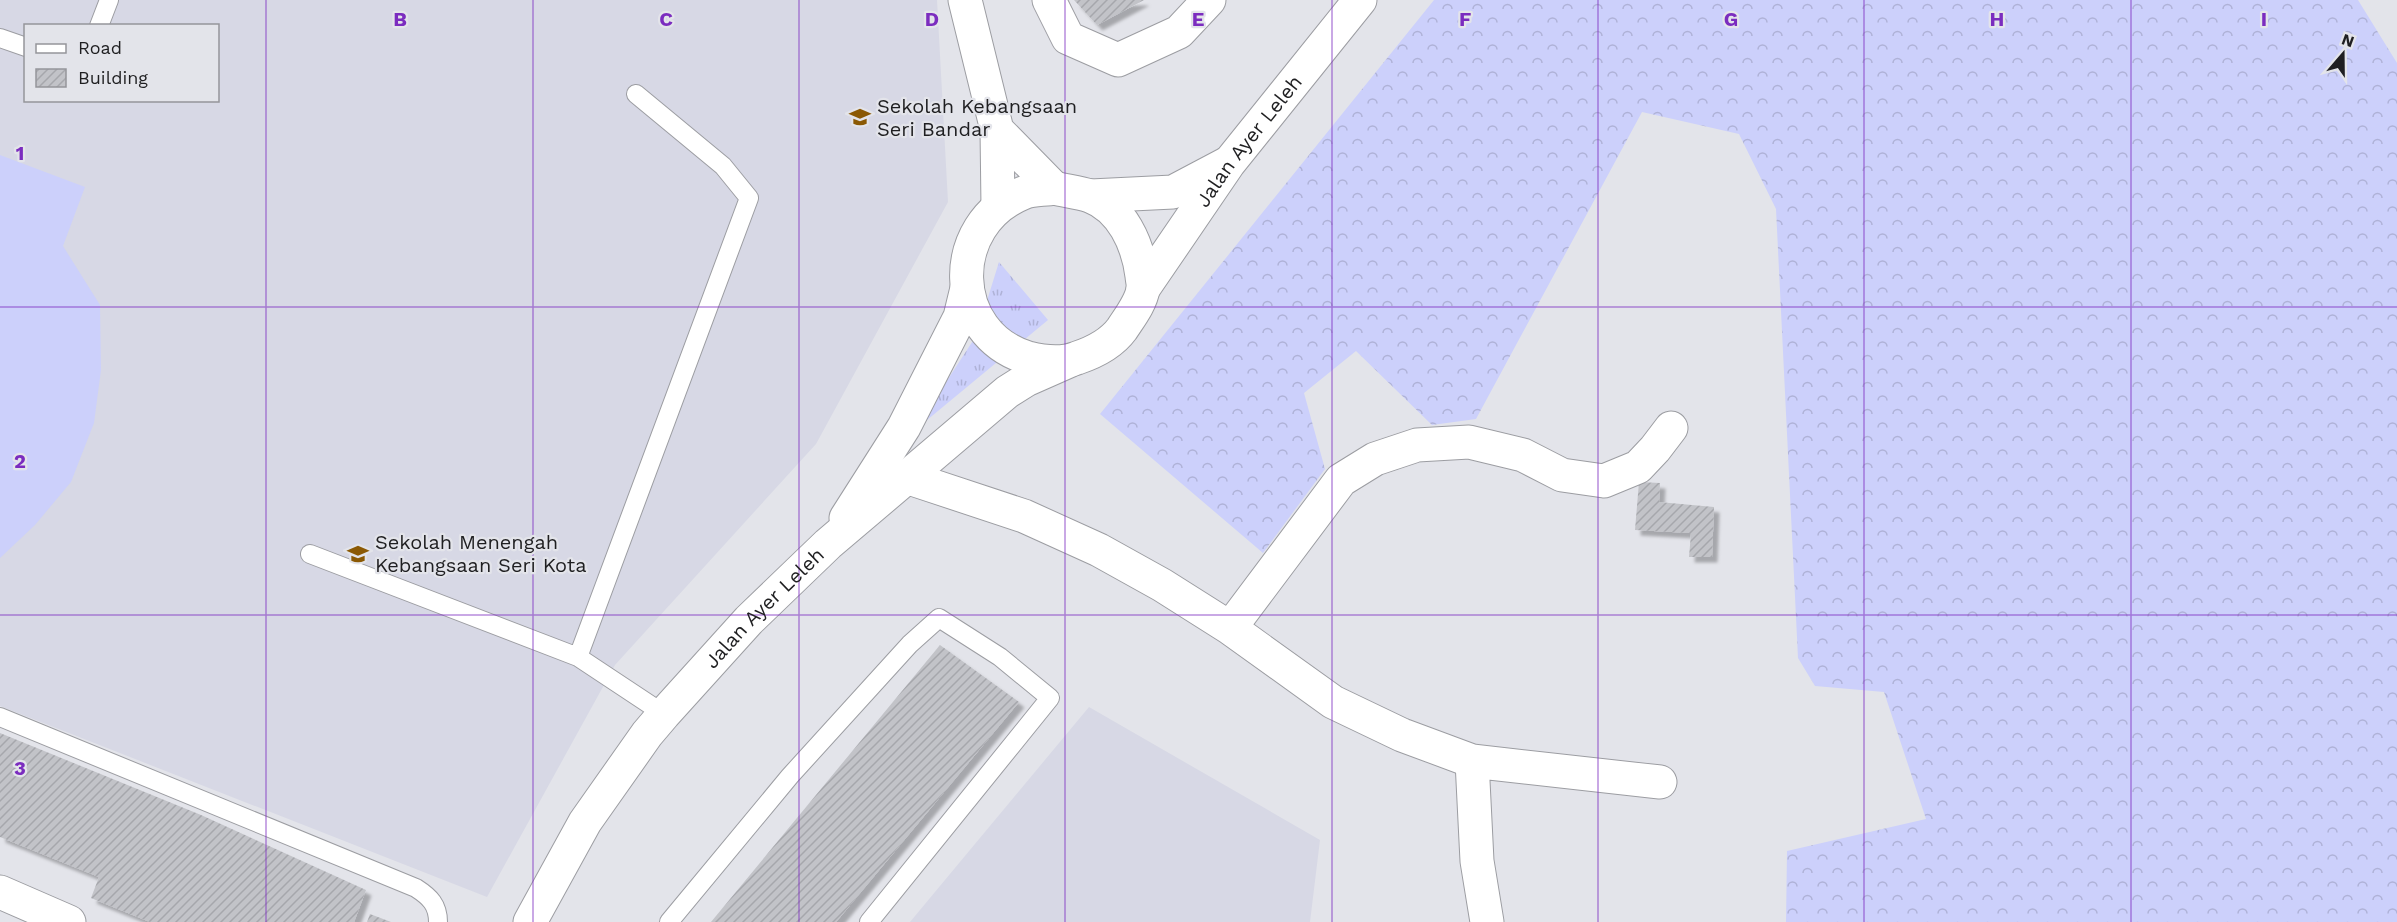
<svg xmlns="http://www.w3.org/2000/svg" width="2397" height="922" font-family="'Work Sans',sans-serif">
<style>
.built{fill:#d7d8e5;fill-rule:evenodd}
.grass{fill:url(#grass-tufts)}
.forest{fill:url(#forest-crowns)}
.pitch{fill:#ccd0fb}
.building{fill:url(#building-hatch);filter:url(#shadow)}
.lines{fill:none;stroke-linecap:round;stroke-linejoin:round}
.service-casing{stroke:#9c9da2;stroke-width:20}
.minor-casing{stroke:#9c9da2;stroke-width:35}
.tertiary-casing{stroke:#9c9da2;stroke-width:35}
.primary-casing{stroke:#9c9da2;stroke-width:35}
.service{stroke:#fff;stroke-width:18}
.minor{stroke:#fff;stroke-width:33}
.tertiary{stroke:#fff;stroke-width:33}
.primary{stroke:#fff;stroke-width:33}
.grid{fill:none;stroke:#7b2cbf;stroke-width:1.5;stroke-opacity:0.55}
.labels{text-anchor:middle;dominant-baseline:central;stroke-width:4.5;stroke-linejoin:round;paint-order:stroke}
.poi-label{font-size:20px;fill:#1f1f21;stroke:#e3e4ea;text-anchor:start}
.street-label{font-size:20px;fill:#1f1f21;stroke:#e3e4ea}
.grid-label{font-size:20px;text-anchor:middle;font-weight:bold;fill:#7b2cbf;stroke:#e3e4ea;stroke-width:4.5;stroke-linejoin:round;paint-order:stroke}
</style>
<defs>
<pattern id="grass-tufts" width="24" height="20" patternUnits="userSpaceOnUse" patternTransform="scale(1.5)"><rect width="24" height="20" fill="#ccd0fb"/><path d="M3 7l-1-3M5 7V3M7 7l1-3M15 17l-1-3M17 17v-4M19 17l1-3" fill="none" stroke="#afb2d7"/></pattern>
<pattern id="forest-crowns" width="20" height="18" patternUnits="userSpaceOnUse" patternTransform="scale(1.5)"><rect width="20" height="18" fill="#ccd0fb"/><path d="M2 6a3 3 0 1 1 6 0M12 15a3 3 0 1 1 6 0" fill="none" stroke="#afb2d7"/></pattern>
<pattern id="building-hatch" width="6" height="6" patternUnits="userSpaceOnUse" patternTransform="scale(1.5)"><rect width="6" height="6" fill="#c2c3c8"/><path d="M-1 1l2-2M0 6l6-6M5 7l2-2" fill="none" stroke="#a6a7ac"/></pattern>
<filter id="shadow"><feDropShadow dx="5.5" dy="5.5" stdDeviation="1.5" flood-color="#0004"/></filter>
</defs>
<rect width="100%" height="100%" fill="#e3e4ea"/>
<path class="built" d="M0,0h937l11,202 -132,242 -201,221 -128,232 -487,-191zM26,26h192v74h-192z
M1089,707l231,133 -10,82h-400z"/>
<path class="grass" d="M999,262l49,58 -133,110 61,-94z"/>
<path class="forest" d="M1434,0h924l39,63v859h-611l1,-71 139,-32 -42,-127 -69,-6 -17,-28 -22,-449 -37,-75 -97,-22 -166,307 -44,6 -76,-74 -52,42 21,76 -62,84 -163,-139z"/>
<path class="pitch" d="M0,155l85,32 -22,59 37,59 1,65 -7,53 -23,59 -36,43 -35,33z"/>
<path class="building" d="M1074,0h70l-47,25z
M1639,482l21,1 -1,19 55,5 -2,50h-23l2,-24 -56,-3z
M940,645l79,57 -183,220h-125z
M0,733l201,82 165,75 -12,32h-204l-59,-24 8,-21 -99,-40z
M370,914l21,8h-24z"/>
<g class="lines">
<defs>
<path id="service" d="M99,26l10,-26
M0,38l26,9
M310,554l268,103 86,57
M578,657l171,-459 -26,-32 -87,-72
M0,717l416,171c14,9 22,17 22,34
M669,922l121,-146 120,-132 29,-26 61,39 50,41 -181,224"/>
<path id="minor" d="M1049,0l19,38 50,22 61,-28 30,-32
M909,478l115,38 75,34 63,35 68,43 103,74 69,33 70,26 188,21
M1230,628l111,-148 34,-21 42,-14 52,-3 54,13 39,20 42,6 34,-14 17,-18 16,-21
M1472,761l5,100 10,61
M0,892l69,30"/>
<path id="tertiary" d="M965,0l32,130 1,77
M997,130l57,58"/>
<g id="primary">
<path d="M1054,188c12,3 25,4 36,8 32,12 48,48 52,80 0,3 2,9 1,13 -2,14 -14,29 -21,40 -11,15 -27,23 -45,29 -15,6 -33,4 -49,0 -80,-24 -82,-134 -5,-165 9,-4 21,-3 31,-5z"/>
<path d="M1091,196l82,-4 53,-28"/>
<path id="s1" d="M1143,289l86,-126 131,-163"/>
<path d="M846,518l58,-91 56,-110 7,-29"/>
<path id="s2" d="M530,922l55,-100 62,-88 17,-20 85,-94 79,-76 179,-152 19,-12 43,-19"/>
</g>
</defs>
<use href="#service" class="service-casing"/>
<use href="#minor" class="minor-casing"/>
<use href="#tertiary" class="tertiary-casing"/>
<use href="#primary" class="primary-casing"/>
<use href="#service" class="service"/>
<use href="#minor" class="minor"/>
<use href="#tertiary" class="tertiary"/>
<use href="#primary" class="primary"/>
</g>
<path class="grid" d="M266,0v922M533,0v922M799,0v922M1065,0v922M1332,0v922M1598,0v922M1864,0v922M2131,0v922M0,307h2397M0,615h2397"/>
<defs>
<symbol id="school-bare" viewBox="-9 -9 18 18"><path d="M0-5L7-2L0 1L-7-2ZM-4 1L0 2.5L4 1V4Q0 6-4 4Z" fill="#8b5904" stroke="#e3e4ea" stroke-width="2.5" paint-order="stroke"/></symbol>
</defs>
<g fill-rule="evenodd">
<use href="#school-bare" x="845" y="102" width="30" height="30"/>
<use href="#school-bare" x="343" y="539" width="30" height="30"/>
</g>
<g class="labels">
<g class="poi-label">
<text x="877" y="106">Sekolah Kebangsaan<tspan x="877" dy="23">Seri Bandar</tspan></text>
<text x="375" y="542">Sekolah Menengah<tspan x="375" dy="23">Kebangsaan Seri Kota</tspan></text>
</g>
<g class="street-label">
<text stroke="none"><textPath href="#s1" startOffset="182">Jalan Ayer Leleh</textPath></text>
<text stroke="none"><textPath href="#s2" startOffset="394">Jalan Ayer Leleh</textPath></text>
</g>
</g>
<g class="grid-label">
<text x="400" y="26">B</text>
<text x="666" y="26">C</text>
<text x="932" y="26">D</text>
<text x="1198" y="26">E</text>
<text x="1465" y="26">F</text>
<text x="1731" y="26">G</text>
<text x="1997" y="26">H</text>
<text x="2264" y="26">I</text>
<text x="20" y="160">1</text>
<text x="20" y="468">2</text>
<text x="20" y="775">3</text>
</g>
<rect x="24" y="24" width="195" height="78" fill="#e3e4ea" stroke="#95959a" stroke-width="1.5"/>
<rect x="36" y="44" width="30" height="9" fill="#ffffff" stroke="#95959a" stroke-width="1.5"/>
<text x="78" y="54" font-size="18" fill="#1f1f21">Road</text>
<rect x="36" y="69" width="30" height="18" fill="url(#building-hatch)" stroke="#95959a" stroke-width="1.5"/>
<text x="78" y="84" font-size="18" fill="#1f1f21">Building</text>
<g transform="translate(2343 54) rotate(20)" stroke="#e3e4ea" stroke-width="4.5" paint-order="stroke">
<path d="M0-4.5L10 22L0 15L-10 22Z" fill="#1f1f21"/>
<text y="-9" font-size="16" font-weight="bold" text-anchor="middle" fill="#1f1f21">N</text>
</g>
</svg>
